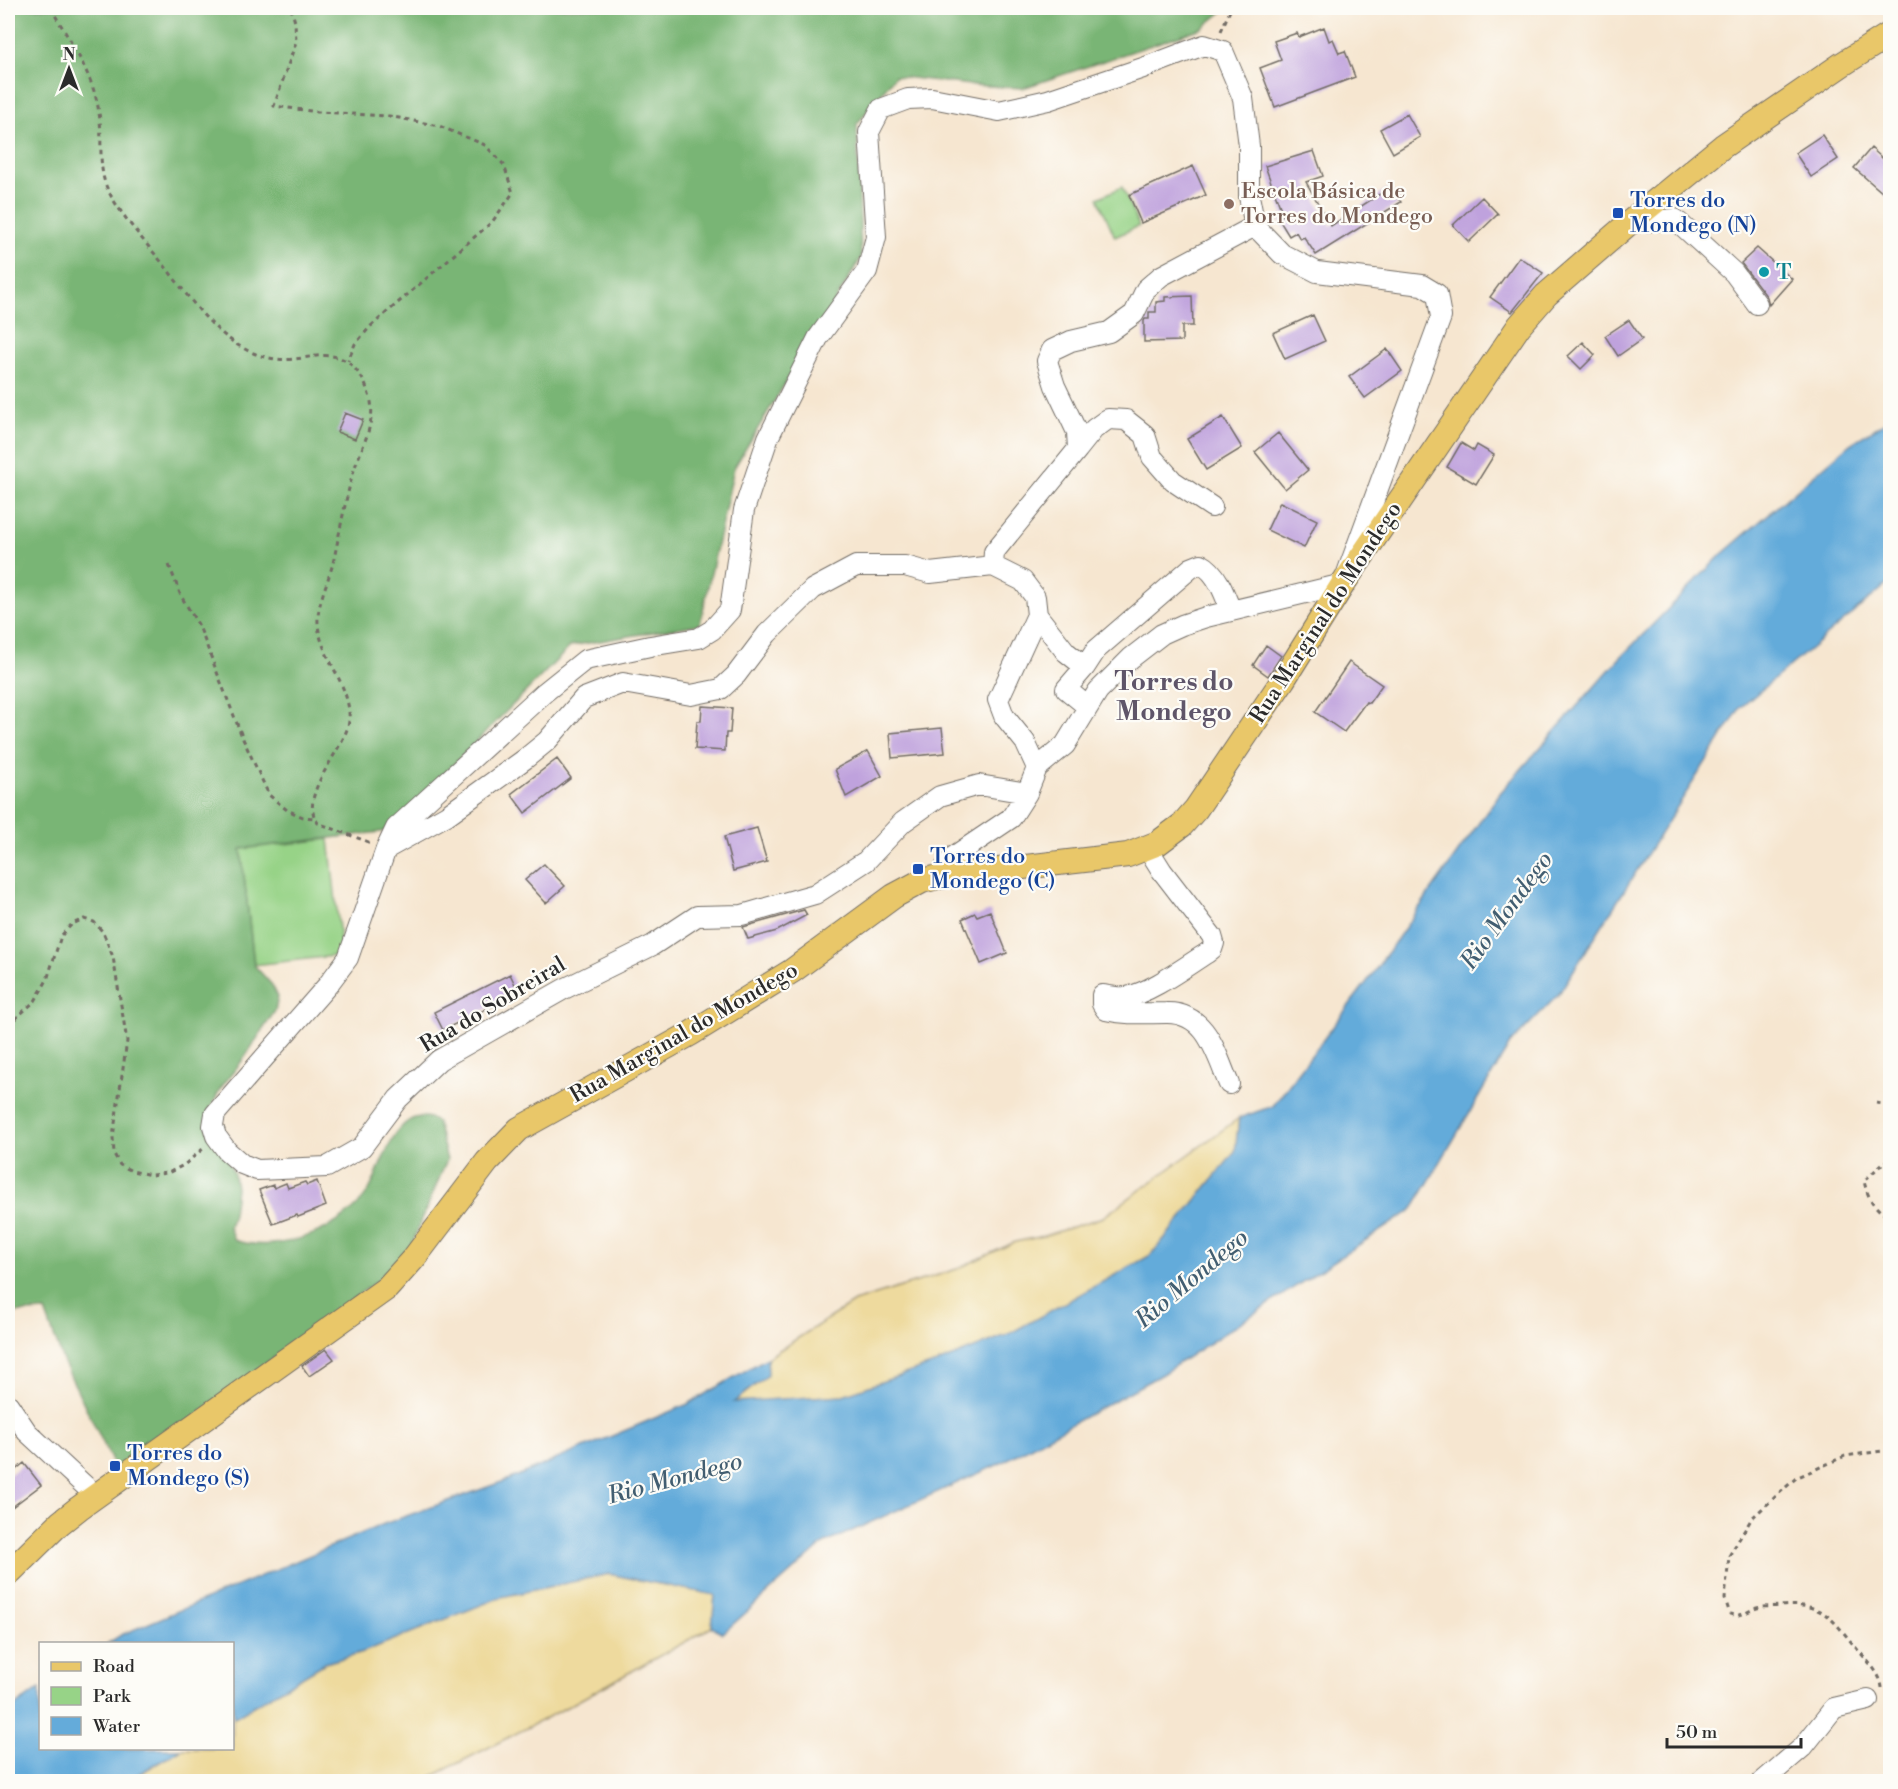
<svg xmlns="http://www.w3.org/2000/svg" width="1898" height="1789" font-family="'Libre Bodoni',serif">
<style>
.green{fill:#97d387;stroke:#617f59;stroke-width:1.5}
.forest{fill:#79b574;stroke:#527050;stroke-width:1.5}
.sand{fill:#eeda9e;stroke:#8c8264;stroke-width:1.5}
.water{fill:#64abda;stroke:#486b82;stroke-width:1.5}
.building{fill:#bfa2dd}
.lines{fill:none;stroke-linecap:round;stroke-linejoin:round}
.minor-casing{stroke:#726c65;stroke-width:22}
.major-casing{stroke:#726c65;stroke-width:26}
.path{stroke:#726c65;stroke-width:3;stroke-dasharray:4.5 4.5;stroke-linecap:butt}
.minor{stroke:#fff;stroke-width:20}
.major{stroke:#e9c769;stroke-width:24}
.education-dot{fill:#8d6e63;stroke:#fdfcf7;stroke-width:2}
.transit-dot{fill:#1a4fb4;stroke:#fdfcf7;stroke-width:2}
.culture-dot{fill:#0f9aa8;stroke:#fdfcf7;stroke-width:2}
.labels{text-anchor:middle;dominant-baseline:central;stroke-width:4.5;stroke-linejoin:round;paint-order:stroke}
.education-label{font-size:22px;fill:#785e54;stroke:#fdfcf7;text-anchor:start}
.transit-label{font-size:22px;fill:#164399;stroke:#fdfcf7;text-anchor:start}
.culture-label{font-size:22px;fill:#0d838f;stroke:#fdfcf7;text-anchor:start}
.street-label{font-size:22px;fill:#2b2b2b;stroke:#fdfcf7}
.water-label{font-size:24px;font-style:italic;fill:#425e71;stroke:#fdfcf7}
.quarter-label{font-size:26px;font-weight:bold;fill:#5f5569;stroke:#fdfcf7}
</style>
<rect width="100%" height="100%" fill="#fdfcf7"/>
<filter id="ink" filterUnits="userSpaceOnUse"><feTurbulence type="fractalNoise" baseFrequency=".0167" numOctaves="2"/><feDisplacementMap in="SourceGraphic" scale="12" xChannelSelector="R" yChannelSelector="G"/><feConvolveMatrix kernelMatrix="1 2 1 2 8 2 1 2 1" color-interpolation-filters="sRGB"/></filter>
<filter id="wash" filterUnits="userSpaceOnUse"><feTurbulence type="fractalNoise" baseFrequency=".008" numOctaves="4" result="noise"/><feDisplacementMap in="SourceGraphic" scale="24" xChannelSelector="R" yChannelSelector="G"/><feGaussianBlur stdDeviation="1.35" result="paint"/><feColorMatrix in="noise" values="0 0 0 0 0 0 0 0 0 0 0 0 0 0 0 0 0 1.4 0 .05"/><feComposite in="paint" operator="in"/></filter>
<g filter="url(#wash)">
<rect width="100%" height="100%" fill="#f6e6d0"/>
<path class="green" d="M1122,187l17,39 -24,11 -17,-39z
M329,839l13,116 -88,10 -13,-116z"/>
<path class="forest" d="M8,8h1219l-25,20 -179,60 -53,-3 -75,-9 -38,48 4,134 -127,210 -34,156 -129,22 -183,185 -147,18 13,116 18,20 6,12 -3,14 -30,46 -25,32 -12,26 26,59 2,14 -3,26 -4,13 5,13c42,15 112,-10 135,-50 12,-20 24,-76 55,-73 4,0 10,3 13,5l10,38 -42,100 -288,215 -7,-18 -47,-96 -18,-50 -37,2z"/>
<path class="sand" d="M1239,1118l-4,34 -84,103 -142,79 -69,28 -97,33 -110,8 35,-28 -1,-17 87,-56 103,-33 58,-27 29,-6 59,-19z
M609,1574l106,21 -3,32 -156,86 -133,68 -297,1 56,-33 50,-1 1,-30 92,-55 38,-11 138,-55z"/>
<path class="water" d="M1890,419v163l-150,126 -182,287 -48,49 -98,166 -250,164 -163,90 -176,80 -100,89 -11,-6 3,-32 -106,-21 -108,23 -138,55 -38,11 -92,55 -1,-74 -124,-1 13,-8 263,-111 126,-45 178,-75 79,-46 1,17 -34,27 109,-7 97,-33 69,-28 142,-79 84,-103 4,-34 34,-12 96,-127 131,-186 118,-133 104,-106 128,-110z
M40,1689v59l142,1 -56,32h-118v-70z"/>
<g id="blocks">
<path class="building" d="M1324,27l5,14 4,-2 6,14 6,-2 10,26 -80,30 -15,-39 21,-8 -7,-19 23,-8 2,4z
M1407,114l13,23 -27,16 -13,-24z
M1822,135l16,24 -27,18 -16,-24z
M1871,148l19,17v34l-36,-31z
M1314,151l9,25 -17,6 25,44 58,-38 12,14 -85,53 -12,-18 -4,2 -4,-7 -7,4 -11,-18 5,-3 -18,-49z
M1193,166l13,29 -65,28 -12,-28z
M1482,197l16,17 -29,28 -16,-17z
M1757,248l35,31 -23,26 -2,-8 -26,-34z
M1519,257l24,16 -31,39 -22,-15z
M1192,296l1,30h-11v15l-38,1v-21l1,-2h4v-7h7v-10l9,-1v-4z
M1313,315l12,26 -40,18 -12,-26z
M1629,320l13,19 -24,17 -13,-20z
M1583,342l12,13 -14,14 -13,-13z
M1387,349l15,22 -37,27 -16,-21z
M345,413l18,7 -8,19 -18,-7z
M1223,417l19,31 -36,22 -19,-31z
M1278,433l30,37 -23,19 -30,-37z
M1461,443l13,8 3,-6 17,10 -18,29 -29,-17z
M1280,502l37,18 -13,28 -37,-18z
M1266,645l15,11 -13,20 -15,-11z
M1349,662l33,23 -13,18 -3,-1 -22,30 -29,-20z
M702,706l30,2 -2,25h-4l-1,18 -30,-2 2,-28h4z
M942,728l3,25 -53,5 -2,-25z
M868,751l14,25 -36,21 -11,-28z
M557,759l14,19 -46,35 -14,-19z
M757,828l10,34 -34,9 -9,-34z
M544,864l21,22 -19,17 -21,-23z
M804,910l3,5 -30,16 -29,8 -5,-12z
M990,911l17,42 -26,11 -19,-45 13,-6 2,3z
M510,974l9,19 -76,37 -9,-18z
M317,1181l9,25 -28,11 -1,-2 -24,9 -14,-34 14,-5 1,3 12,-5 2,5 17,-6 2,3z
M326,1349l8,10 -25,17 -7,-10z
M24,1463l17,22 -33,25v-34z"/>
</g>
</g>
<g filter="url(#ink)">
<use href="#blocks" fill-opacity="0" stroke="#726c65" stroke-width="1.5"/>
<g class="lines">
<defs>
<path id="minor" d="M1629,223l46,-4 59,54 23,31
M1078,449l16,-20 14,-10 18,1 19,15 7,22 21,24 39,26
M993,566l1,-14 84,-103 -1,-17 -22,-46 -8,-25 5,-11 19,-9 38,-9 25,-18 12,-25 15,-13 94,-50
M1088,707l-22,-18 19,-22 11,-17 95,-82 10,-4c16,8 24,31 30,47
M1027,793l-48,-8 -39,11 -37,26 -37,39 -51,33 -73,21 -45,1 -44,29 -89,44 -125,71 -41,39 -36,48 -35,20 -70,3 -15,-6 -15,-13 -11,-15 -3,-10 2,-12 112,-128 21,-28 38,-109 10,-21 149,-136 40,-32 65,-14 49,-8 13,-8 18,-20 14,-100 24,-72 50,-100 49,-67 9,-34 -7,-105 12,-23 27,-10 24,-1 67,13 49,-11 95,-32 61,-23 19,6 20,47 6,48v50l6,30 27,28 35,18 105,13 15,9 4,23 -98,267 -137,33 -24,8 -20,9 -31,24 -33,33 -33,54 -28,23
M1147,847l15,24 50,65 2,7 -2,6 -5,4c-21,13 -57,40 -81,44 -7,1 -16,-1 -24,-2v9l4,6c20,5 40,3 60,3 41,-1 50,41 63,71
M386,849l61,-34 78,-56 22,-18 37,-43 39,-15 68,12 30,-6 15,-14 31,-41 46,-45 43,-23h49l25,7 63,-7 30,15 12,16 2,18 29,37 19,15
M938,877l15,-20 58,-39 16,-25 10,-25 -12,-26 -21,-26 -6,-16 39,-85
M8,1404l19,28 69,64
M1762,1782l41,-35 31,-39 34,-8"/>
<path id="major" d="M8,1574l52,-51 19,-15 308,-220 27,-30 73,-96 32,-33 171,-95 102,-63 102,-75 28,-15 16,-4 190,-22 30,-12 24,-18 14,-16 87,-129 60,-96 176,-258 27,-31 83,-72 94,-77 118,-81 49,-31"/>
</defs>
<use href="#minor" class="minor-casing"/>
<use href="#major" class="major-casing"/>
<path class="path" d="M51,8c18,32 43,67 48,105 4,23 -1,47 6,70 9,25 41,60 59,82 14,18 28,38 44,55 18,19 41,36 68,39 29,4 58,-16 80,11 8,9 12,20 15,32 4,22 -10,47 -17,68 -9,30 -14,62 -21,93 -4,16 -14,37 -15,54 -2,37 34,66 31,104 -3,28 -53,74 -31,102l53,20
M291,8l4,14 1,20 -22,64 44,6 71,4 50,10 46,19 19,20 9,28 -21,29 -121,104 -16,18 -7,17
M1221,31l10,-23
M169,565l12,31 18,30 44,113 26,56 18,15 16,7 11,1
M8,1025l27,-24 12,-21 14,-44 11,-12 12,-5 10,3 9,10 10,25 14,84 -14,96 1,17 6,11 12,6 19,4 17,-2 16,-8 20,-17
M1876,1103l14,2
M1890,1160l-7,3 -19,18c4,18 10,27 26,37
M1882,1688c-1,-15 -16,-28 -25,-39 -26,-31 -33,-47 -77,-43 -7,1 -16,0 -23,2 -13,4 -13,9 -27,6l-5,-15 4,-43 23,-38 44,-40 49,-22 45,-6"/>
<use href="#minor" class="minor"/>
<use href="#major" class="major"/>
</g>
</g>
<circle class="education-dot" cx="1229" cy="204" r="6"/>
<g class="transit-dot">
<rect x="1612" y="207" width="12" height="12" rx="3"/>
<rect x="912" y="863" width="12" height="12" rx="3"/>
<rect x="109" y="1460" width="12" height="12" rx="3"/>
</g>
<circle class="culture-dot" cx="1764" cy="272" r="6"/>
<g class="labels">
<g class="education-label">
<text x="1241" y="191">Escola Básica de<tspan x="1241" dy="25">Torres do Mondego</tspan></text>
</g>
<g class="transit-label">
<text x="1630" y="200">Torres do<tspan x="1630" dy="25">Mondego (N)</tspan></text>
<text x="930" y="856">Torres do<tspan x="930" dy="25">Mondego (C)</tspan></text>
<text x="127" y="1453">Torres do<tspan x="127" dy="25">Mondego (S)</tspan></text>
</g>
<g class="culture-label">
<text x="1776" y="272">T</text>
</g>
<g class="street-label">
<text transform="translate(1326 613) rotate(-57)">Rua Marginal do Mondego</text>
<text transform="translate(493 1005) rotate(-31)">Rua do Sobreiral</text>
<text transform="translate(684 1033) rotate(-30)">Rua Marginal do Mondego</text>
</g>
<g class="water-label">
<text transform="translate(1507 911) rotate(-54)">Rio Mondego</text>
<text transform="translate(1192 1279) rotate(-40)">Rio Mondego</text>
<text transform="translate(675 1479) rotate(-15)">Rio Mondego</text>
</g>
<g class="quarter-label">
<text x="1174" y="682">Torres do<tspan x="1174" dy="30">Mondego</tspan></text>
</g>
</g>
<rect width="1898" height="1789" fill="none" stroke="#fdfcf7" stroke-width="30"/>
<rect x="39" y="1642" width="195" height="108" fill="#fdfcf7" stroke="#a9a8a5" stroke-width="1.5"/>
<rect x="51" y="1662" width="30" height="9" fill="#e9c769" stroke="#a9a8a5" stroke-width="1.5"/>
<text x="93" y="1672" font-size="18" fill="#2b2b2b">Road</text>
<rect x="51" y="1687" width="30" height="18" fill="#97d387" stroke="#a9a8a5" stroke-width="1.5"/>
<text x="93" y="1702" font-size="18" fill="#2b2b2b">Park</text>
<rect x="51" y="1717" width="30" height="18" fill="#64abda" stroke="#a9a8a5" stroke-width="1.5"/>
<text x="93" y="1732" font-size="18" fill="#2b2b2b">Water</text>
<g transform="translate(69 69)" stroke="#fdfcf7" stroke-width="4.5" paint-order="stroke">
<path d="M0-4.5L10 22L0 15L-10 22Z" fill="#2b2b2b"/>
<text y="-9" font-size="16" font-weight="bold" text-anchor="middle" fill="#2b2b2b">N</text>
</g>
<path d="M1667 1738v9h134v-9" fill="none" stroke="#2b2b2b" stroke-width="3"/>
<text x="1676" y="1738" font-size="18" fill="#2b2b2b" stroke="#fdfcf7" stroke-width="4.5" paint-order="stroke">50 m</text>
</svg>
